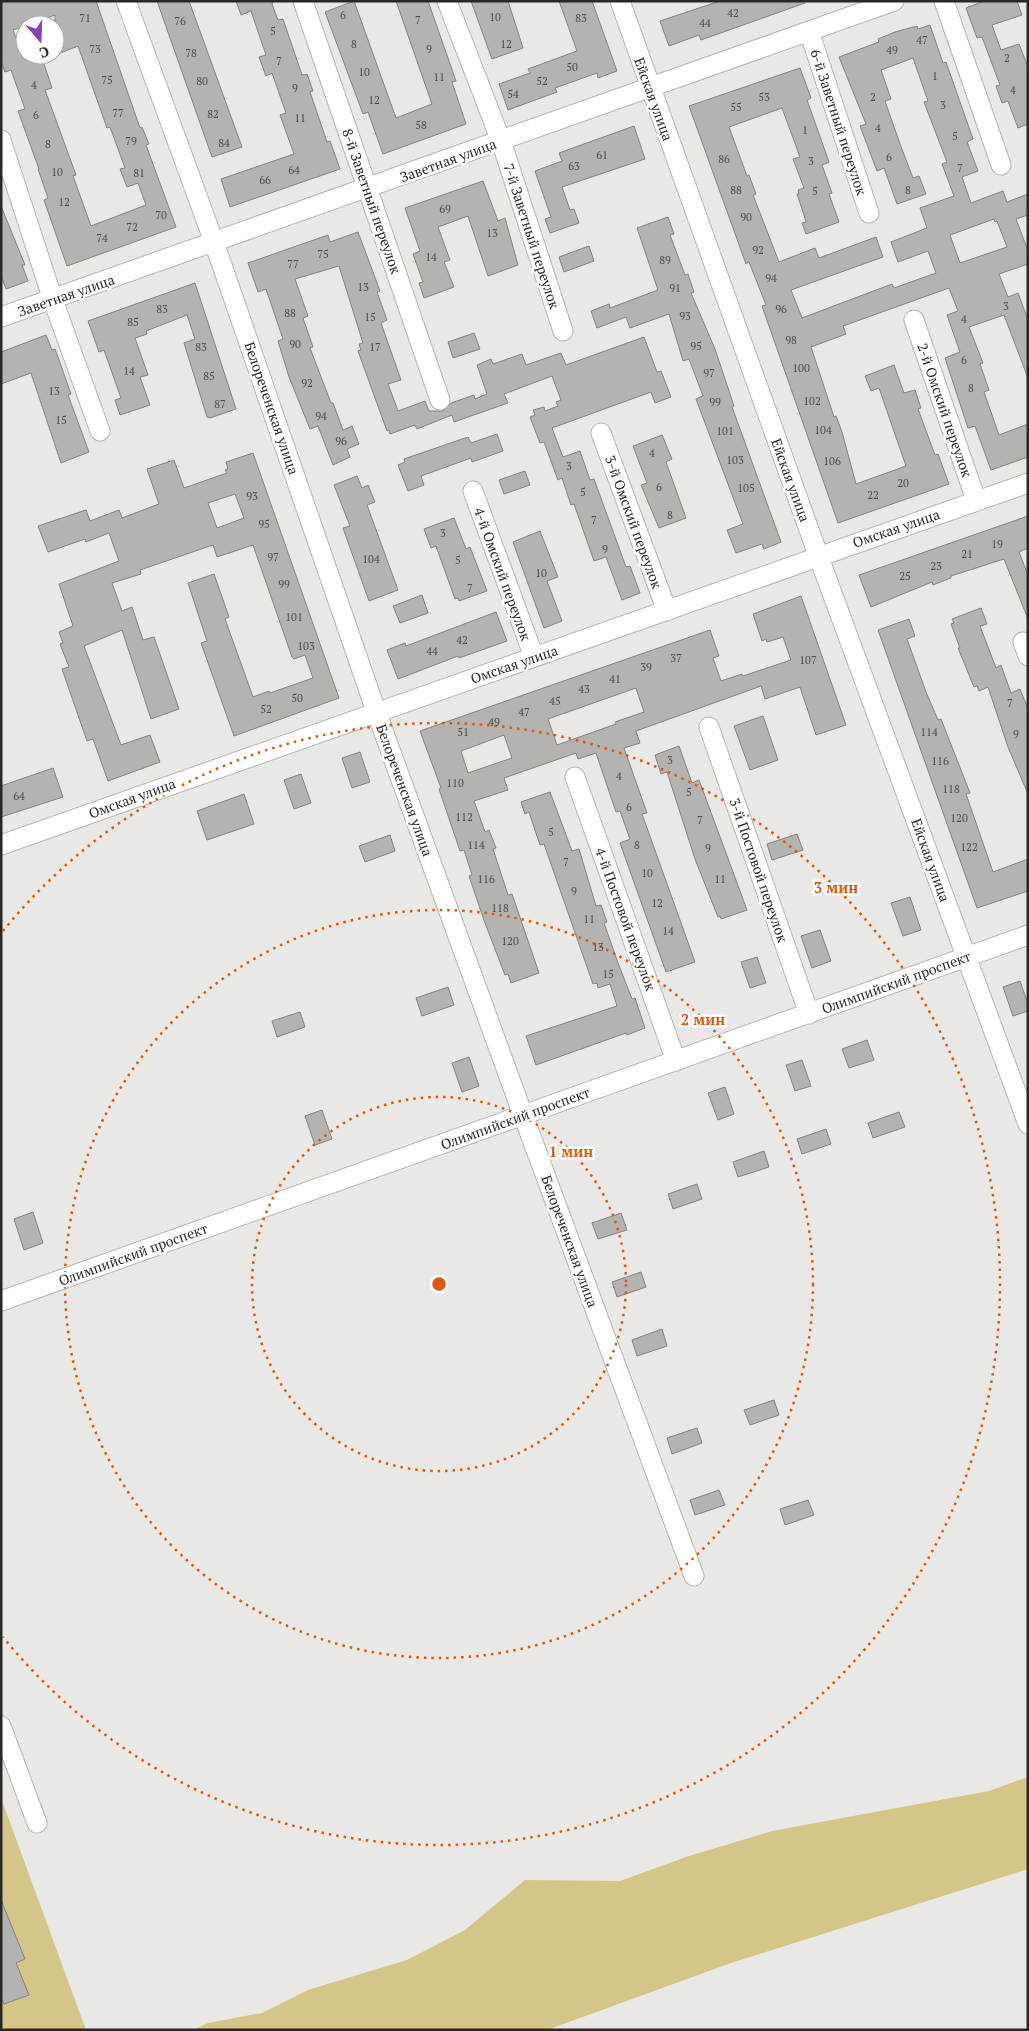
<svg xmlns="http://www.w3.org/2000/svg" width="1029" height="2031" font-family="'PT Serif',serif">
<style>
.green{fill:#d5c588}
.building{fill:#b4b3b0;stroke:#83827e;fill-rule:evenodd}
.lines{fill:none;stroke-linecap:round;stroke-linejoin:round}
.minor-casing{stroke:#b5b4b0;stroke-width:21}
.minor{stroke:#fff;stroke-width:19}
.ring{fill:none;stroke:#de570d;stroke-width:2.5;stroke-dasharray:2.5 5}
.labels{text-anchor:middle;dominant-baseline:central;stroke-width:5;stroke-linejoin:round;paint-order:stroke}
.number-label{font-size:11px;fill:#4c4b49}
.street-label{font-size:14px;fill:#292827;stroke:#fff}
.centre{fill:#de570d;stroke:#fff;stroke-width:2.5}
.ring-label{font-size:15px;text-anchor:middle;font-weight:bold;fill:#de570d;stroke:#fff;stroke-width:5;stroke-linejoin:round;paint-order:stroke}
</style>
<rect width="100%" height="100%" fill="#e9e8e4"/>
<path class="green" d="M1028,1777v92l-297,94 -184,67h-354l15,-7 54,-10 46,-23 99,-30 58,-30 60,-50 95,1 69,-25 83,-25 217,-40z
M1,1798l85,232h-85z"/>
<path class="building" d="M1,1h95l44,127 2,-1 7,17 -3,1 30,82 -109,39 -23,-66 4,-2 -10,-29h1l-21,-58 7,-2 -14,-39 -6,2 -4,-11zM55,15v40l23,-9 29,82 3,-1 15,41 -5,1 7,18 11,-4 8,22 -55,21 -18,-50 3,-1 -31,-85 7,-2 -11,-33h-19l-9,-25z
M157,1h32l53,146 -30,10z
M236,1h38l-2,3 6,16 5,-1 19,56 5,-1 6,17 -3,1 17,50 3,-1 10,28 -110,38 -9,-28 73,-25 -14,-39 6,-2 -14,-40 -6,3 -7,-19 7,-2 -15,-44 -10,4z
M354,1l42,117 36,-14 -36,-103h32l28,80 -4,1 14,42 -83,30 -15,-42 -5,2 -38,-102z
M471,1h37l15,47 -31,11z
M559,1h33l25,70 -19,7 -1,-5 -42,15 2,4 -49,18 -9,-26 31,-11 -2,-4 49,-18z
M720,1h85v2l-104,37 -2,-5 -30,11 -9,-25z
M984,1h33l5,14 -30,10 9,25 18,-6 9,23v57l-10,4 -10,-27 -6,2 -6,-17 4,-1 -18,-48 -5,1 -11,-30z
M930,25l13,38 3,-1 27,77 -6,3 11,29 -16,6 9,26 32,-12 4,11 21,-8v21l-12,4 12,32v13l-29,10 9,23 10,-4 10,27v58l-24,-63 -35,12 14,36 -3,1 9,26 -5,2 15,43 29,-11v33l-37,13 -16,-44 -7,2 -23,-70 15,-6 -13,-37 11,-4 -9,-23 -106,38 3,8 -35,13 23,70 2,-1 6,16 14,52 50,-18 -27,-78 -8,3 -6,-15 29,-11 10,28 11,-3 6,18 -3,1 17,46 3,-1 11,30 -111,39 -76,-217 4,-1 -17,-43 -3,2 -57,-158 111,-38 11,30 -4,2 22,62 -7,3 10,28 -3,1 10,28 -33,12 -4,-11 4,-1 -1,-4 -8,-24h2l-1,-4 6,-2 -11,-29 7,-2 -18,-49 -53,19 18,49 2,-1 7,19 -3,1 26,67 36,-14 4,10 57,-21 7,20 -92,33 11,28 90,-34 2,4 42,-15 -8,-22 -30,11 -7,-20 36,-14 -7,-20 34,-12 -12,-32 5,-2 -23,-60 4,-1 -15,-43 -32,12 10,29 -6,2 15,43 13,34 6,-2 7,18 -29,10 -13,-36 -7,3 -17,-45 6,-2 -27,-67 40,-15 -1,-3 17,-7 22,-6 1,3zM994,219l1,3 2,-1 10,26 -47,16 -10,-28z
M634,126l11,33 -83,28 8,23 4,-1 5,14 -29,10 -5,-14 6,-2 -16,-46 27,-10 -3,-8z
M483,181l15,40 7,-3 13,47 -30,11 -20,-60 -30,11 12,33 -6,2 10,25 -30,11 -5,-15 4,-1 -10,-28 7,-3 -15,-43z
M1,206l24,59h-3l6,16 -22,8 -5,-13z
M668,217l6,17 -4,1 15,40 3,-1 6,18 -3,1 24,56 19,57 -2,1 49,135 -17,7 -2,-5 -26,9 -9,-23 16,-6 -47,-125 7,-3 -14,-37 -6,2 -14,-47 -39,14 -4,-11 -29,11 -6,-17 18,-7 1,4 48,-18 -21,-62z
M358,232l22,59 -3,1 10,28 -6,3 20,57 -13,4 10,27 27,-10 4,10h14l8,-8 23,-8 1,4 12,-5 -10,-29 14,-6 2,5 29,-10 4,11 35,-12 5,12 78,-28 13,35 4,-1 10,26 -16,6 -4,-11 -99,36 11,29 17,-6 10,29 4,-1 32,88 4,-1 10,27 -18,7 -16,-43 -12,4 -20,-57 -3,1 -9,-27 -4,2 -14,-38 -4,1 -10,-26 5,-2 -2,-5 11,-3 1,4 13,-5 -2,-4 5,-2 -9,-24 -48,18 4,9 -54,19 -2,-7 -35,14 -2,-4 -25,9 -1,-4 -2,1 -29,-80 3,-1 -2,-6 4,-1 -24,-77 -44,13 13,37 -5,2 10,29 -3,1 21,55h2l10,27 9,-4 7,18 -12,5 3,8 -17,8 -15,-39 -8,3 -21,-52 -11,-36 5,-2 -17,-50 -8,3 -10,-29 80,-28 2,7z
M589,246l5,15 -30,11 -5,-15z
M195,283l41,126 -26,9 -3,-1 -23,-74 11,-4 -8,-24 -41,16 1,3 -12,4 13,37 -8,2 10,28 -30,10 -5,-15 6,-2 -17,-48 -5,2 -11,-31z
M474,333l6,16 -27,9 -5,-16z
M46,335l6,15 3,-1 4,11 12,34 -3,1 21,57 -28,11 -30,-90 -30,11v-32z
M497,434l6,17 -31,11 -1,-4 -50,18 3,9 -16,6 -10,-26 7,-3 -1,-3 64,-22 3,6z
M662,435l10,24 -6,3 20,56 -27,10 -18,-43 6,-2 -14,-37z
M253,453l86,245 -105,38 -33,-93 6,-2 -19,-58 26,-9 15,43 -4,2 28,78 16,-6 1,2 43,-15 -8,-23 -11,4 -2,-2 -39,-112 -36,12 -4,-12 -73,25 1,4 -29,9 10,28 10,-4 11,33 11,-3 25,72 -28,10 -29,-89 -38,16 37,99 29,-10 10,27 -52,19 -15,-42 -6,2 -25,-72 7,-2 -9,-23 3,-1 -4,-11 14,-6 -14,-42 60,-23 -10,-28 -23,9 -1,-3 -37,13 -10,-26 48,-16 4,11 29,-11 3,8 37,-14 -12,-35 27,-9 10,28 43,-15 -2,-3 3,-1 -2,-7zM235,494l9,24 -27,10 -9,-25z
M525,471l5,14 -26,9 -5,-14z
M357,476l5,12 6,-3 7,17 -8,3 31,85 -29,11 -26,-73 7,-2 -16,-41z
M1028,516v32l-9,4 9,23v44l-24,-60 -53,17v2l-18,7 -1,-3 -61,25 -12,-32z
M454,518l12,31 4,-2 17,44 -28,10 -1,-3 -3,1 -19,-53 -5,2 -7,-19z
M540,531l18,46 -11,4 15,40 -18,7 -31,-86z
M422,595l6,18 -28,10 -7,-17z
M801,596l45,129 -30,10 -16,-48 -35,12 -4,-13 -125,45 4,12 -16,5 23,65 -5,1 53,148 -29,10 -46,-129 10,-4 -10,-28 -4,1 -20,-59 -18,6 -2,-6 -72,25 4,12 -34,11 11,31 4,-2 7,18 -3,1 15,46 4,-1 27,79 -28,10 -3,-9 -3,1 -20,-52 -16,-47 3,-1 -8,-25 -4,1 -21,-62 2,-1 -21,-57 290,-101 9,26 -6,2 8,23 21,-7 1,2 48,-16 -8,-23 -16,5 -1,-3 -4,2 -9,-27zM636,688l8,24 -29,10 1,2 -59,21 -9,-26zM504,735l8,23 -44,15 -7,-22z
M981,608l6,16 -7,2 16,42 5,-3 10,28 9,-4 8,20v85l-20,-47 -20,-60 -9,4 -2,-5 -3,1 -16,-39h2l-9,-24 3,-1 -2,-4z
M496,612l11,29 -48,17 -1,-2 -60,23 -11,-29 18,-7 1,3z
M909,619l6,17 -8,3 19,53 12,28 3,-1 29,74 -4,1 27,78 35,-13v32l-51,17 -99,-278z
M763,716l15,44 -28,10 -16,-44z
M679,746l13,37 7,-3 48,130 -26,9 -1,-3 -2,1 -23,-58 -28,-87 -6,2 -6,-19z
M360,752l10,30 -18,6 -10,-30z
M53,768l10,29 -62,20v-31z
M301,774l10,29 -17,6 -10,-29z
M550,792l22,59 7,-2 17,57 5,-1 6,17 -3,1 14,40 14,36 3,-1 10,30 -18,7 -1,-2 -90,32 -10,-29 91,-30 -7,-22 -12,4 -1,-5 -4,1 -49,-140 -4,1 -11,-33 -4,2 -4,-12z
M244,794l10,30 -47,16 -10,-29z
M797,834l6,16 -31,10 -5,-16z
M390,835l5,16 -30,11 -6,-16z
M910,897l11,33 -18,6 -12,-33z
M820,930l11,31 -19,7 -11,-32z
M757,957l9,26 -16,5 -9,-26z
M1020,981l8,23v7l-15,5 -10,-29z
M448,987l6,18 -32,11 -6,-18z
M300,1012l5,15 -28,10 -5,-16z
M867,1040l7,20 -25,8 -7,-19z
M469,1057l10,29 -17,6 -10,-29z
M802,1060l9,26 -16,5 -9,-26z
M725,1087l9,27 -16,6 -10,-27z
M322,1110l10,29 -17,6 -10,-29z
M899,1112l6,15 -32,11 -5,-15z
M826,1129l5,15 -29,10 -5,-15z
M764,1151l5,16 -31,10 -5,-15z
M697,1184l5,15 -29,10 -5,-15z
M33,1212l10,31 -19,7 -10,-31z
M621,1213l6,17 -29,9 -6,-16z
M641,1272l5,15 -29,10 -5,-15z
M662,1329l5,17 -30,10 -5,-16z
M774,1400l5,15 -29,10 -6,-15z
M697,1428l5,15 -30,11 -5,-16z
M719,1490l6,15 -30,10 -5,-15z
M808,1500l6,15 -29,10 -5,-16z
M1,1900l24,59 -9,4 13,32 -25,9 -3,-7z"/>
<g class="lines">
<defs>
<path id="minor" d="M126,1l88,241 162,469 147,404 171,461
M303,1l137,399
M447,1l54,140 62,190
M620,1l198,554 210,569
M944,1l57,164
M809,31l60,182
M1,140l52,160 47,131
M1,317l893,-316
M914,320l62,180
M601,433l66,178
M473,491l61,166
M1023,642l5,14
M709,727l100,287
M575,777l101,284
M1,845l1027,-362
M1,1301l1027,-366
M1,1726l36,97"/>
</defs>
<use href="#minor" class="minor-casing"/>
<use href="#minor" class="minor"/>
</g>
<g class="ring">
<circle cx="439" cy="1284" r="187"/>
<circle cx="439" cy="1284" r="374"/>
<path d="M3 931A561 561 0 1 1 3 1637"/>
</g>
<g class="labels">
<g class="number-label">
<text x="733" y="13">42</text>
<text x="343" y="15">6</text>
<text x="495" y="17">10</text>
<text x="85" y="18">71</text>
<text x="581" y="18">83</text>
<text x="418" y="20">7</text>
<text x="180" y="21">76</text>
<text x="705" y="23">44</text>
<text x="273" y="31">5</text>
<text x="922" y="40">47</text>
<text x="354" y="44">8</text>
<text x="506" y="44">12</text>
<text x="95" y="49">73</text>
<text x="429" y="49">9</text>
<text x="892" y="50">49</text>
<text x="191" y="53">78</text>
<text x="1007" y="58">2</text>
<text x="279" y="61">7</text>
<text x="572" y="67">50</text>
<text x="364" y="72">10</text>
<text x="935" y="76">1</text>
<text x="439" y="77">11</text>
<text x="107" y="80">75</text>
<text x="202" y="81">80</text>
<text x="542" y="81">52</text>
<text x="34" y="85">4</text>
<text x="295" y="88">9</text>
<text x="1013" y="90">4</text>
<text x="513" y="94">54</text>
<text x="764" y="97">53</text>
<text x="873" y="97">2</text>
<text x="374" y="100">12</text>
<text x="943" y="105">3</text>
<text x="736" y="107">55</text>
<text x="118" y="113">77</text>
<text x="213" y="114">82</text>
<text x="36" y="115">6</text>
<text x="300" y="118">11</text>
<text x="421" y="125">58</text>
<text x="878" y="128">4</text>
<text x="805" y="130">1</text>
<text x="955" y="136">5</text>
<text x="131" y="141">79</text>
<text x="224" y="143">84</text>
<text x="48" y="144">8</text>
<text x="602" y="155">61</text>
<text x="889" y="157">6</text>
<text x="724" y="159">86</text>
<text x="811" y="161">3</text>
<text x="574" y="166">63</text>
<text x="960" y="168">7</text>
<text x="294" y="170">64</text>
<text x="57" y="172">10</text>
<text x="139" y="173">81</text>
<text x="265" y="180">66</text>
<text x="736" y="190">88</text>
<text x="908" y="190">8</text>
<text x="815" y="191">5</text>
<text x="64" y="202">12</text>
<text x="445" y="209">69</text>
<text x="161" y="215">70</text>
<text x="746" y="217">90</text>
<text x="132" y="227">72</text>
<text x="492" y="233">13</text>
<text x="102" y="238">74</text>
<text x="758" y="250">92</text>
<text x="323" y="254">75</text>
<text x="431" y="257">14</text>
<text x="665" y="260">89</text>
<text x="293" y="264">77</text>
<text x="771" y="278">94</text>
<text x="363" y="287">13</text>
<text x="675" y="288">91</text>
<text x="1006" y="306">3</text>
<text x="162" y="309">83</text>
<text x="781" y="309">96</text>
<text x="290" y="313">88</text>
<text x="685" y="316">93</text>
<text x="370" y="317">15</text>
<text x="964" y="319">4</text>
<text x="133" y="322">85</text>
<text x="791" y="340">98</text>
<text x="295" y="344">90</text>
<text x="696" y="346">95</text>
<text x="201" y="347">83</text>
<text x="375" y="347">17</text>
<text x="964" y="360">6</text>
<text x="801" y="368">100</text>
<text x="129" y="371">14</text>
<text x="709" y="373">97</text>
<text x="209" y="376">85</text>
<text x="307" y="383">92</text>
<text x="971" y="388">8</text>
<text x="54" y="391">13</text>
<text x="812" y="401">102</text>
<text x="715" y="402">99</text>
<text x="220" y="404">87</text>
<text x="321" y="416">94</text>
<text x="61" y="420">15</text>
<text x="823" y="430">104</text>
<text x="725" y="431">101</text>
<text x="341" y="441">96</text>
<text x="652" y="453">4</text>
<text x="735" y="460">103</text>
<text x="832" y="461">106</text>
<text x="569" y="466">3</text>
<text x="903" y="483">20</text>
<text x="659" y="487">6</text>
<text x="746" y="488">105</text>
<text x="583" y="492">5</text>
<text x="873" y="495">22</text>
<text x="252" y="496">93</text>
<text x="670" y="515">8</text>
<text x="594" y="520">7</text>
<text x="264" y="524">95</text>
<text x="443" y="533">3</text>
<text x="997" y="544">19</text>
<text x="605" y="549">9</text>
<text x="967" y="554">21</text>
<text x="273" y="557">97</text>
<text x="371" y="559">104</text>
<text x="458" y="560">5</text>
<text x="936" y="566">23</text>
<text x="541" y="573">10</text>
<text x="905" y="576">25</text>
<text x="284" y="584">99</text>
<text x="470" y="588">7</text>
<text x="294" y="617">101</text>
<text x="462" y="640">42</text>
<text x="306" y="646">103</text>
<text x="432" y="651">44</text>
<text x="676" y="658">37</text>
<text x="808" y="660">107</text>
<text x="646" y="667">39</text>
<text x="615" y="679">41</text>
<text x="584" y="689">43</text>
<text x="297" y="698">50</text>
<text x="555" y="701">45</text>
<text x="1010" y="703">7</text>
<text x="266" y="709">52</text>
<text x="524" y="712">47</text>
<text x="494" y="722">49</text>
<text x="463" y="732">51</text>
<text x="929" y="732">114</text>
<text x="1016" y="734">9</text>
<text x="670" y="760">3</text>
<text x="940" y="761">116</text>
<text x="619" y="776">4</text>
<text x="455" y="783">110</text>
<text x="951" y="789">118</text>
<text x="689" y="792">5</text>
<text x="19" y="796">64</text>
<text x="629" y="807">6</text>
<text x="464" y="817">112</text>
<text x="959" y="818">120</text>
<text x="700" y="820">7</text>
<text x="551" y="832">5</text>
<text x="476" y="845">114</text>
<text x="637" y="845">8</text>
<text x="969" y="847">122</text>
<text x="708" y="848">9</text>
<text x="566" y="862">7</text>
<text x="647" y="873">10</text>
<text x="486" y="879">116</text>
<text x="720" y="879">11</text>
<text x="574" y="891">9</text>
<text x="657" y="903">12</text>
<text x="500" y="908">118</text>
<text x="589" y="919">11</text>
<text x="668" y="931">14</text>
<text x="510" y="941">120</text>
<text x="598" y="947">13</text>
<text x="608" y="974">15</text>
</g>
<g class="street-label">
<text transform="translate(654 99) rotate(70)">Ейская улица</text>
<text transform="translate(839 122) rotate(72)">6-й Заветный переулок</text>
<text transform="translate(448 160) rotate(-20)">Заветная улица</text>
<text transform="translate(372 201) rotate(71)">8-й Заветный переулок</text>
<text transform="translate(532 236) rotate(72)">7-й Заветный переулок</text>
<text transform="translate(66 295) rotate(-19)">Заветная улица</text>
<text transform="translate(272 408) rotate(71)">Белореченская улица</text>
<text transform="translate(945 410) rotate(71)">2-й Омский переулок</text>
<text transform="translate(791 480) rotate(70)">Ейская улица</text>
<text transform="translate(634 522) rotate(70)">3-й Омский переулок</text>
<text transform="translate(896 528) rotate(-19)">Омская улица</text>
<text transform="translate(503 574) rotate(70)">4-й Омский переулок</text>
<text transform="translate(514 664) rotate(-19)">Омская улица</text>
<text transform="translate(405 790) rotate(70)">Белореченская улица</text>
<text transform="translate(132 798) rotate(-20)">Омская улица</text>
<text transform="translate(931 860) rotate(70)">Ейская улица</text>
<text transform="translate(759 870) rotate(71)">3-й Постовой переулок</text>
<text transform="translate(626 919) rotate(70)">4-й Постовой переулок</text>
<text transform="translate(896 982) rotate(-20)">Олимпийский проспект</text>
<text transform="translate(515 1118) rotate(-20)">Олимпийский проспект</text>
<text transform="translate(570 1241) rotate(70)">Белореченская улица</text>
<text transform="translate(133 1254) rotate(-20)">Олимпийский проспект</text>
</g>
</g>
<circle cx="439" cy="1284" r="8" class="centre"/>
<g class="ring-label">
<text x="836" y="893">3 мин</text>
<text x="703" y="1025">2 мин</text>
<text x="571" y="1157">1 мин</text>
</g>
<rect width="1029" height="2031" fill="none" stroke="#292827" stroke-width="5"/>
<g transform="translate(40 40) rotate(161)"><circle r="24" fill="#ffffff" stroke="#a9a9a9"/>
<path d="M0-4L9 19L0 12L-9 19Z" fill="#8042b8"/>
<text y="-8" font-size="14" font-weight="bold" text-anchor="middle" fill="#292827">С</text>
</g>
</svg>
